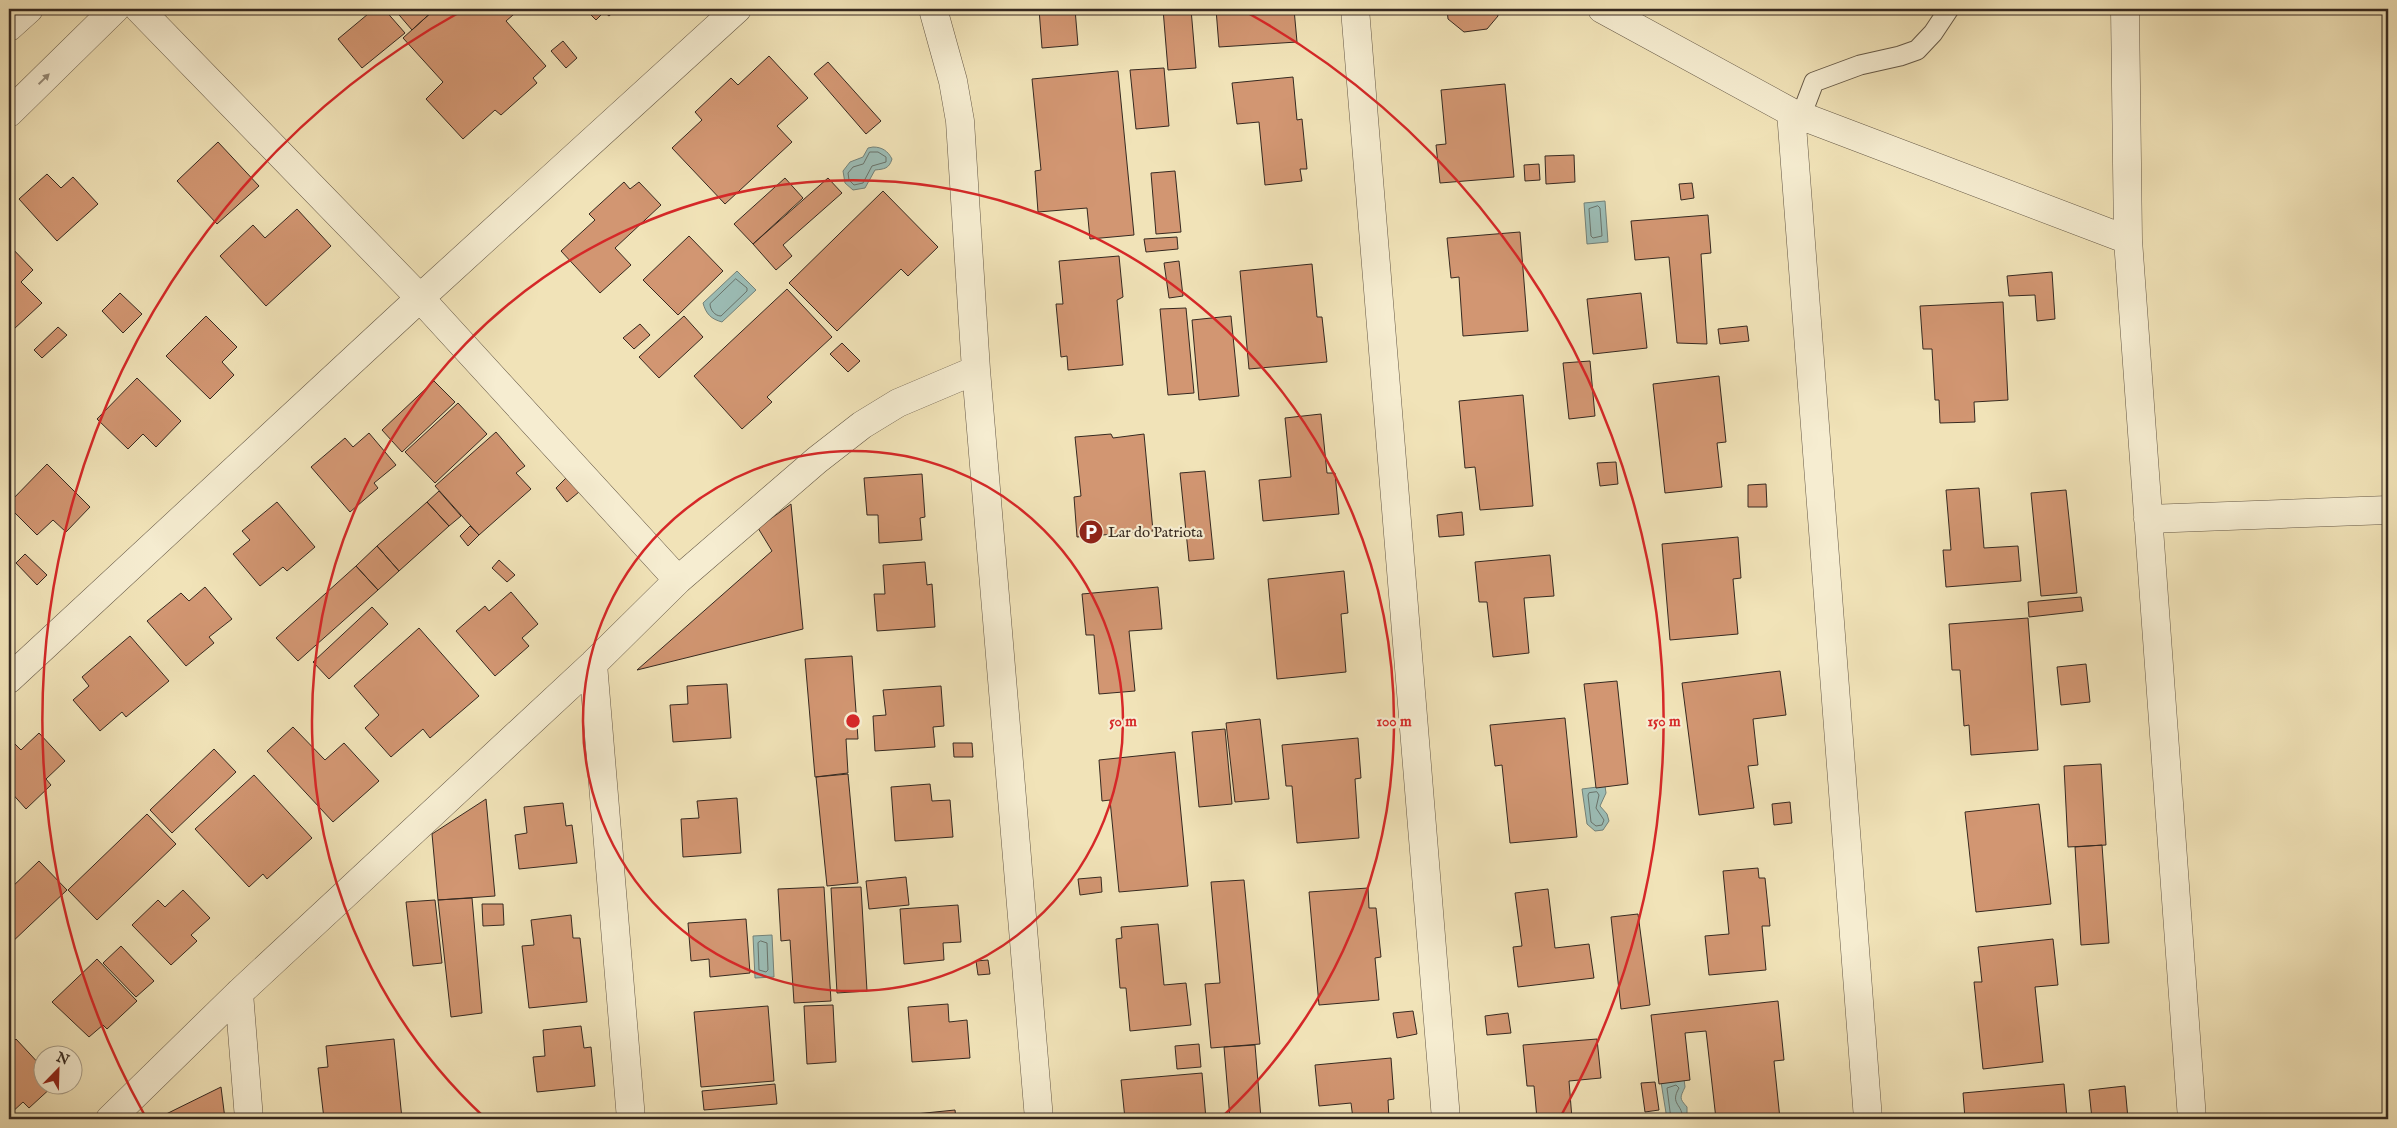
<svg xmlns="http://www.w3.org/2000/svg" width="2397" height="1128" font-family="'IM FELL English',serif">
<style>
.water{fill:#9cbdb6;stroke:#73827a}
.lines{fill:none;stroke-linecap:round;stroke-linejoin:round}
.shore{stroke:#69736b;stroke-width:1}
.building{fill:#d29672;stroke:#362920}
.service-casing{stroke:#655846;stroke-width:21}
.minor-casing{stroke:#655846;stroke-width:29}
.tertiary-casing{stroke:#655846;stroke-width:29}
.service{stroke:#f6edd1;stroke-width:19}
.minor{stroke:#f6edd1;stroke-width:28}
.tertiary{stroke:#f6edd1;stroke-width:28}
.oneway{fill:#968b78}
.ring{fill:none;stroke:#d62828;stroke-width:2.5}
.labels{text-anchor:middle;dominant-baseline:central;stroke-width:4.5;stroke-linejoin:round;paint-order:stroke}
.poi-label{font-size:15px;fill:#362920;stroke:#f6edd1;text-anchor:start}
.centre{fill:#d62828;stroke:#f6edd1;stroke-width:2.5}
.ring-label{font-size:15px;text-anchor:middle;font-weight:bold;fill:#d62828;stroke:#f6edd1;stroke-width:4.5;stroke-linejoin:round;paint-order:stroke}
</style>
<rect width="100%" height="100%" fill="#f1e3b8"/>
<filter id="stains"><feTurbulence type="fractalNoise" baseFrequency=".004" numOctaves="4"/><feColorMatrix values="0 0 0 0 .2 0 0 0 0 .09 0 0 0 0 .02 0 0 0 .5 -.17"/></filter>
<radialGradient id="worn" r=".72"><stop offset=".6" stop-color="#630" stop-opacity="0"/><stop offset="1" stop-color="#630" stop-opacity=".3"/></radialGradient>
<path class="water" d="M873,147c9,0 15,4 19,12 -3,10 -8,10 -17,11l-10,18 -12,2 -8,-7 -2,-12 7,-9 13,-5 5,-9z
M1605,201l3,41 -21,2 -3,-41z
M737,271l19,19 -34,32c-11,-3 -16,-8 -19,-19z
M1605,786l1,7 -6,13 7,8 2,7 -6,9 -8,1 -8,-7 -5,-35z
M772,935l2,42 -19,1 -2,-42z
M1684,1079l1,8c-5,11 -6,11 2,20v12h-20l-6,-37z"/>
<g class="lines">
<path class="shore" d="M870,152h8l8,5v5l-14,4 -9,17 -9,2 -5,-5 -1,-7 5,-6 10,-3z
M1598,206l2,2 2,28 -9,2 -2,-2 -2,-27z
M736,279l11,9v3l-26,25c-6,0 -11,-6 -11,-12z
M1597,792l2,3 -3,13 8,12 -2,5 -6,1 -5,-4 -3,-27 1,-2z
M761,941l6,2 1,27 -2,2 -7,-2 -1,-27z
M1671,1119l-4,-31 9,-3 3,3c-10,17 5,16 3,31"/>
</g>
<path class="building" d="M374,9h10l21,24 -43,35 -24,-29z
M394,9h41l-23,21z
M435,9h85l-14,12 40,45 -13,12 4,5 -36,32 -6,-5 -32,29 -37,-40 17,-17 -40,-44z
M585,9h32l-8,7 -5,-4 -8,8z
M1039,9h36l3,36 -36,3z
M1163,9h28l5,59 -28,2z
M1216,9h78l3,33 -78,5z
M1447,9h50l1,7 -11,13 -23,3 -16,-13z
M563,41l14,17 -11,10 -15,-17z
M769,56l39,42 -31,28 15,16 -67,62 -53,-56 30,-28 -7,-8 36,-34 7,7z
M828,62l53,59 -15,13 -52,-60z
M1164,68l5,58 -33,3 -6,-59z
M1118,71l16,164 -44,4 -3,-31 -49,4 -3,-41 6,-1 -9,-91z
M1293,77l4,43 5,-1 5,50h-7l2,12 -37,4 -6,-63 -22,2 -5,-41z
M1505,84l9,93 -74,6 -4,-38 10,-1 -5,-54z
M218,142l41,44 -42,38 -40,-43z
M1574,155l1,27 -29,2 -1,-28z
M1539,164l1,16 -15,1 -1,-16z
M1175,171l6,61 -25,2 -5,-61z
M47,174l14,14 12,-11 25,27 -41,37 -38,-42z
M785,178l18,20 -50,46 -19,-20z
M828,178l14,15 -59,52 9,11 -16,14 -23,-26z
M624,182l6,7 9,-7 22,23 -46,43 16,17 -31,28 -39,-42 34,-31 -6,-6z
M1692,183l2,15 -13,2 -2,-16z
M883,191l55,56 -30,29 -7,-7 -64,62 -48,-48z
M297,209l34,37 -65,60 -46,-50 33,-31 12,13z
M1708,215l3,38 -10,1 6,90 -30,-1 -8,-86 -34,3 -4,-39z
M1520,232l8,99 -65,5 -4,-59 -8,1 -4,-40z
M689,236l34,35 -45,44 -35,-35z
M1177,237l1,12 -32,3 -2,-13z
M9,245l24,25 -12,12 21,21 -28,26 -5,-6z
M1119,256l4,41 -6,3 6,65 -55,5 -1,-14 -6,1 -5,-53h7l-4,-43z
M1179,261l4,35 -14,2 -5,-35z
M1312,264l5,53h5l5,45 -78,7 -9,-98z
M2052,272l3,47 -18,2 -2,-26 -26,1 -2,-20z
M787,289l45,48 -65,60 5,5 -30,27 -48,-53z
M120,293l22,21 -19,19 -21,-22z
M1641,293l6,55 -54,6 -6,-55z
M2003,302l5,98 -34,2 1,20 -35,1 -1,-23h-4l-3,-51h-9l-3,-43z
M1186,308l8,85 -26,2 -8,-86z
M206,316l31,31 -15,15 12,13 -24,24 -44,-43z
M684,316l19,21 -44,41 -20,-21z
M1231,316l8,80 -40,4 -7,-80z
M640,324l10,11 -16,14 -11,-11z
M1747,326l2,15 -29,3 -2,-15z
M58,327l9,8 -25,23 -8,-8z
M842,343l18,18 -12,11 -18,-18z
M1590,361l5,55 -26,3 -6,-56z
M1719,376l7,66 -9,1 5,44 -57,6 -12,-109z
M137,378l44,43 -25,26 -13,-13 -15,15 -31,-30z
M434,381l21,21 -53,50 -20,-22z
M1523,395l10,111 -53,4 -5,-43 -10,1 -6,-67z
M458,403l29,31 -52,49 -30,-31z
M1321,414l6,59h8l4,41 -76,7 -4,-41 32,-3 -6,-59z
M496,432l29,34 -9,7 15,16 -52,46 -44,-49z
M369,433l27,32 -22,18 4,5 -28,24 -39,-45 34,-29 8,9z
M1111,434l2,4 31,-4 9,97 -76,6 -3,-40 7,-1 -6,-59z
M1616,462l2,22 -18,2 -3,-23z
M47,464l43,43 -24,25 -13,-12 -16,15 -28,-28v-4z
M1205,471l9,88 -25,2 -9,-88z
M922,474l3,43 -5,1 2,22 -43,3 -1,-28h-11l-3,-37z
M566,478l13,14 -12,10 -11,-14z
M1766,484l1,23h-19v-22z
M1979,488l5,60 34,-2 3,35 -75,6 -3,-37h8l-5,-60z
M2066,490l11,103 -36,3 -10,-103z
M439,491l22,25 -12,10 -22,-24z
M277,502l38,45 -28,24 -4,-4 -23,19 -27,-32 17,-14 -8,-9z
M427,502l22,24 -50,45 -22,-25z
M791,504l12,125 -166,41 135,-119 -14,-23z
M1462,512l2,23 -25,2 -2,-22z
M470,526l9,9 -11,11 -8,-10z
M1738,537l3,41 -8,1 5,55 -68,6 -8,-96z
M377,546l22,25 -21,19 -22,-24z
M25,554l22,21 -10,10 -21,-22z
M1550,555l4,41 -30,2 5,55 -36,4 -6,-55h-8l-4,-40z
M499,560l16,15 -8,7 -15,-14z
M925,562l2,23 5,-1 3,43 -58,4 -3,-37h11l-2,-29z
M356,566l22,24 -80,71 -22,-23z
M1344,571l4,42 -7,1 5,58 -69,7 -9,-100z
M205,587l27,32 -23,18 5,6 -28,23 -39,-45 34,-28 8,8z
M1158,587l4,42 -33,2 6,60 -36,3 -5,-59h-8l-4,-41z
M511,592l27,32 -16,14 7,8 -34,30 -39,-45 29,-25 4,5z
M2081,597l2,14 -54,6 -1,-15z
M372,607l16,17 -59,55 -16,-17z
M2028,618l10,132 -67,5 -2,-30 -5,1 -4,-56h-8l-3,-46z
M419,628l60,68 -49,42 -7,-9 -32,28 -26,-29 14,-13 -25,-29z
M130,636l39,45 -43,36 -4,-5 -22,19 -27,-31 16,-14 -7,-9z
M852,656l6,83h-12l2,34 -33,4 -10,-118z
M2086,664l4,38 -29,3 -4,-38z
M1780,671l6,44 -33,4 5,46 -10,1 6,42 -55,7 -17,-132z
M1617,681l11,103 -32,4 -12,-104z
M727,684l4,54 -58,4 -3,-37 18,-1 -1,-18z
M941,686l3,40 -11,1 2,20 -60,4 -2,-35 13,-1 -3,-25z
M1565,718l12,119 -67,6 -8,-78 -7,1 -5,-41z
M1260,719l9,80 -34,3 -9,-79z
M293,727l32,33 19,-17 35,38 -46,41 -66,-71z
M1225,729l7,75 -33,3 -7,-75z
M39,733l26,28 -19,18 5,6 -25,24 -17,-19v-46l3,-3 9,9z
M1358,738l3,40 -6,1 4,59 -62,5 -5,-57h-6l-4,-41z
M953,743h19l1,14h-19z
M214,749l22,23 -64,61 -22,-23z
M1175,752l13,134 -69,6 -9,-92 -8,1 -3,-41z
M2101,764l5,81 -38,2 -4,-81z
M848,774l10,109 -31,3 -11,-109z
M254,775l58,63 -45,41 -4,-5 -14,13 -54,-58z
M930,784l2,17 18,-1 3,37 -58,4 -4,-54z
M737,798l4,55 -58,4 -2,-38 18,-1 -2,-17z
M486,799l9,97 -57,4 -6,-66z
M1790,802l2,21 -18,2 -2,-21z
M563,803l3,23 6,-1 5,38 -58,6 -4,-34 12,-2 -3,-26z
M2039,804l12,100 -75,8 -11,-100z
M147,814l29,30 -79,76 -29,-30z
M2102,845l7,98 -28,2 -6,-98z
M39,861l28,29 -58,55v-55z
M1758,868l1,10h6l5,48h-8l4,44 -57,5 -4,-39 24,-2 -6,-63z
M906,877l3,28 -40,4 -3,-28z
M1101,877l1,15 -22,3 -2,-16z
M1244,880l16,164 -49,4 -6,-64 15,-1 -9,-101z
M824,887l7,114 -37,2 -4,-63 -9,1 -3,-52z
M861,887l6,104 -30,2 -6,-105z
M1368,888l1,20h7l5,49 -6,1 4,42 -60,5 -10,-113z
M1548,889l7,59 34,-4 5,34 -76,9 -5,-40 9,-1 -7,-53z
M183,890l27,28 -19,17 6,6 -26,24 -39,-40 26,-25 7,7z
M472,898l10,115 -31,4 -13,-117z
M435,900l7,63 -29,3 -7,-64z
M482,904h21l1,21 -21,1z
M958,905l3,37 -18,1 1,17 -40,4 -4,-55z
M1638,914l12,91 -29,4 -10,-92z
M571,915l2,23h7l7,64 -58,6 -7,-62 12,-1 -3,-25z
M746,919l4,54 -40,4 -1,-18 -18,2 -3,-38z
M1158,924l6,61 22,-2 5,42 -61,6 -4,-43h-6l-4,-49 6,-1 -1,-11z
M2053,939l5,46 -23,2 8,75 -60,7 -9,-87h8l-4,-35z
M121,946l33,35 -18,16 -33,-34z
M97,959l40,42 -30,28 -4,-4 -14,12 -37,-35z
M988,960l2,14 -12,1 -2,-14z
M1778,1001l6,59 -10,1 6,58h-64l-10,-88 -21,2 5,47 -31,4 -8,-69z
M948,1004l1,18 18,-2 3,38 -58,4 -4,-55z
M833,1005l3,57 -29,2 -3,-58z
M768,1006l6,75 -73,6 -7,-75z
M1413,1011l4,23 -20,4 -4,-25z
M1508,1013l3,20 -24,2 -2,-19z
M581,1026l3,22 7,-1 4,39 -58,6 -4,-35 12,-1 -2,-26z
M16,1039l26,28v19h11l-24,22 -6,-6 -14,13v-69z
M394,1039l8,80h-78l-6,-51 10,-1 -2,-21z
M1597,1039l4,39 -32,3 3,38h-35l-3,-33h-7l-4,-41z
M1199,1044l2,23 -24,2 -2,-23z
M1255,1045l6,74h-31l-6,-72z
M1391,1058l3,41 -6,1 1,19h-36l-2,-16 -32,3 -4,-41z
M1202,1073l4,46h-81l-4,-39z
M1655,1082l4,28 -14,2 -4,-29z
M775,1084l2,20 -73,6 -2,-19z
M2064,1084l3,35h-102l-2,-26z
M2125,1086l3,33h-36l-3,-29z
M221,1087l4,32h-69z
M955,1110l1,9h-40l-1,-5z"/>
<g class="lines">
<defs>
<path id="service" d="M1801,116l13,-34 46,-17 40,-9 17,-6 16,-17 16,-24"/>
<path id="minor" d="M139,9l281,289 258,282
M933,9l20,72 7,40 16,249 63,749
M1355,9l91,1110
M1602,9l189,103 337,128
M2125,9l3,231 64,879
M1791,112l77,1007
M2148,519l240,-9
M593,664l38,455
M9,679l411,-381 317,-289
M239,993l10,126
M110,1119l129,-126 354,-329 85,-84 139,-120 45,-35 36,-22 78,-33"/>
<path id="tertiary" d="M9,27l20,-18
M9,113l106,-104"/>
</defs>
<use href="#service" class="service-casing"/>
<use href="#minor" class="minor-casing"/>
<use href="#tertiary" class="tertiary-casing"/>
<use href="#service" class="service"/>
<use href="#minor" class="minor"/>
<use href="#tertiary" class="tertiary"/>
</g>
<defs><path id="oneway-solid" d="M-6-.8H1V-3.2L6.5 0L1 3.2V.8H-6Z" transform="scale(1.25)"/></defs>
<use class="oneway" href="#oneway-solid" transform="translate(44 79) rotate(-44)"/>
<g class="ring">
<circle cx="853" cy="721" r="270"/>
<path d="M484 1117A541 541 0 1 1 1222 1117"/>
<path d="M144 1114A811 811 0 0 1 460 12M1246 12A811 811 0 0 1 1562 1114"/>
</g>
<defs>
<symbol id="parking-disc" viewBox="-11 -11 22 22"><circle r="9.5" fill="#8f2418" stroke="#f6edd1"/><path d="M-3.5-5.5H1a3.5 3.5 0 0 1 0 7H-1V5.5H-3.5ZM-1-3.4V-.6H.8a1.4 1.4 0 0 0 0-2.8Z" fill="#fff"/></symbol>
</defs>
<g fill-rule="evenodd">
<use href="#parking-disc" x="1077" y="518" width="28" height="28"/>
</g>
<g class="labels">
<g class="poi-label">
<text x="1108" y="532">Lar do Patriota</text>
</g>
</g>
<circle cx="853" cy="721" r="8" class="centre"/>
<g class="ring-label">
<text x="1123" y="726">50 m</text>
<text x="1394" y="726">100 m</text>
<text x="1664" y="726">150 m</text>
</g>
<rect width="2397" height="1128" fill="none" stroke="#f1e3b8" stroke-width="30"/>
<rect x="10" y="10" width="2377" height="1108" fill="none" stroke="#362920" stroke-width="2.5"/>
<rect x="15" y="15" width="2367" height="1098" fill="none" stroke="#362920"/>
<g transform="translate(58 1070) rotate(23)"><circle r="24" fill="#f6edd1" stroke="#a99f8a"/>
<path d="M0-4L9 19L0 12L-9 19Z" fill="#8f2418"/>
<text y="-8" font-size="14" font-weight="bold" text-anchor="middle" fill="#362920">N</text>
</g>
<rect width="100%" height="100%" filter="url(#stains)"/>
<rect width="100%" height="100%" fill="url(#worn)"/>
</svg>
